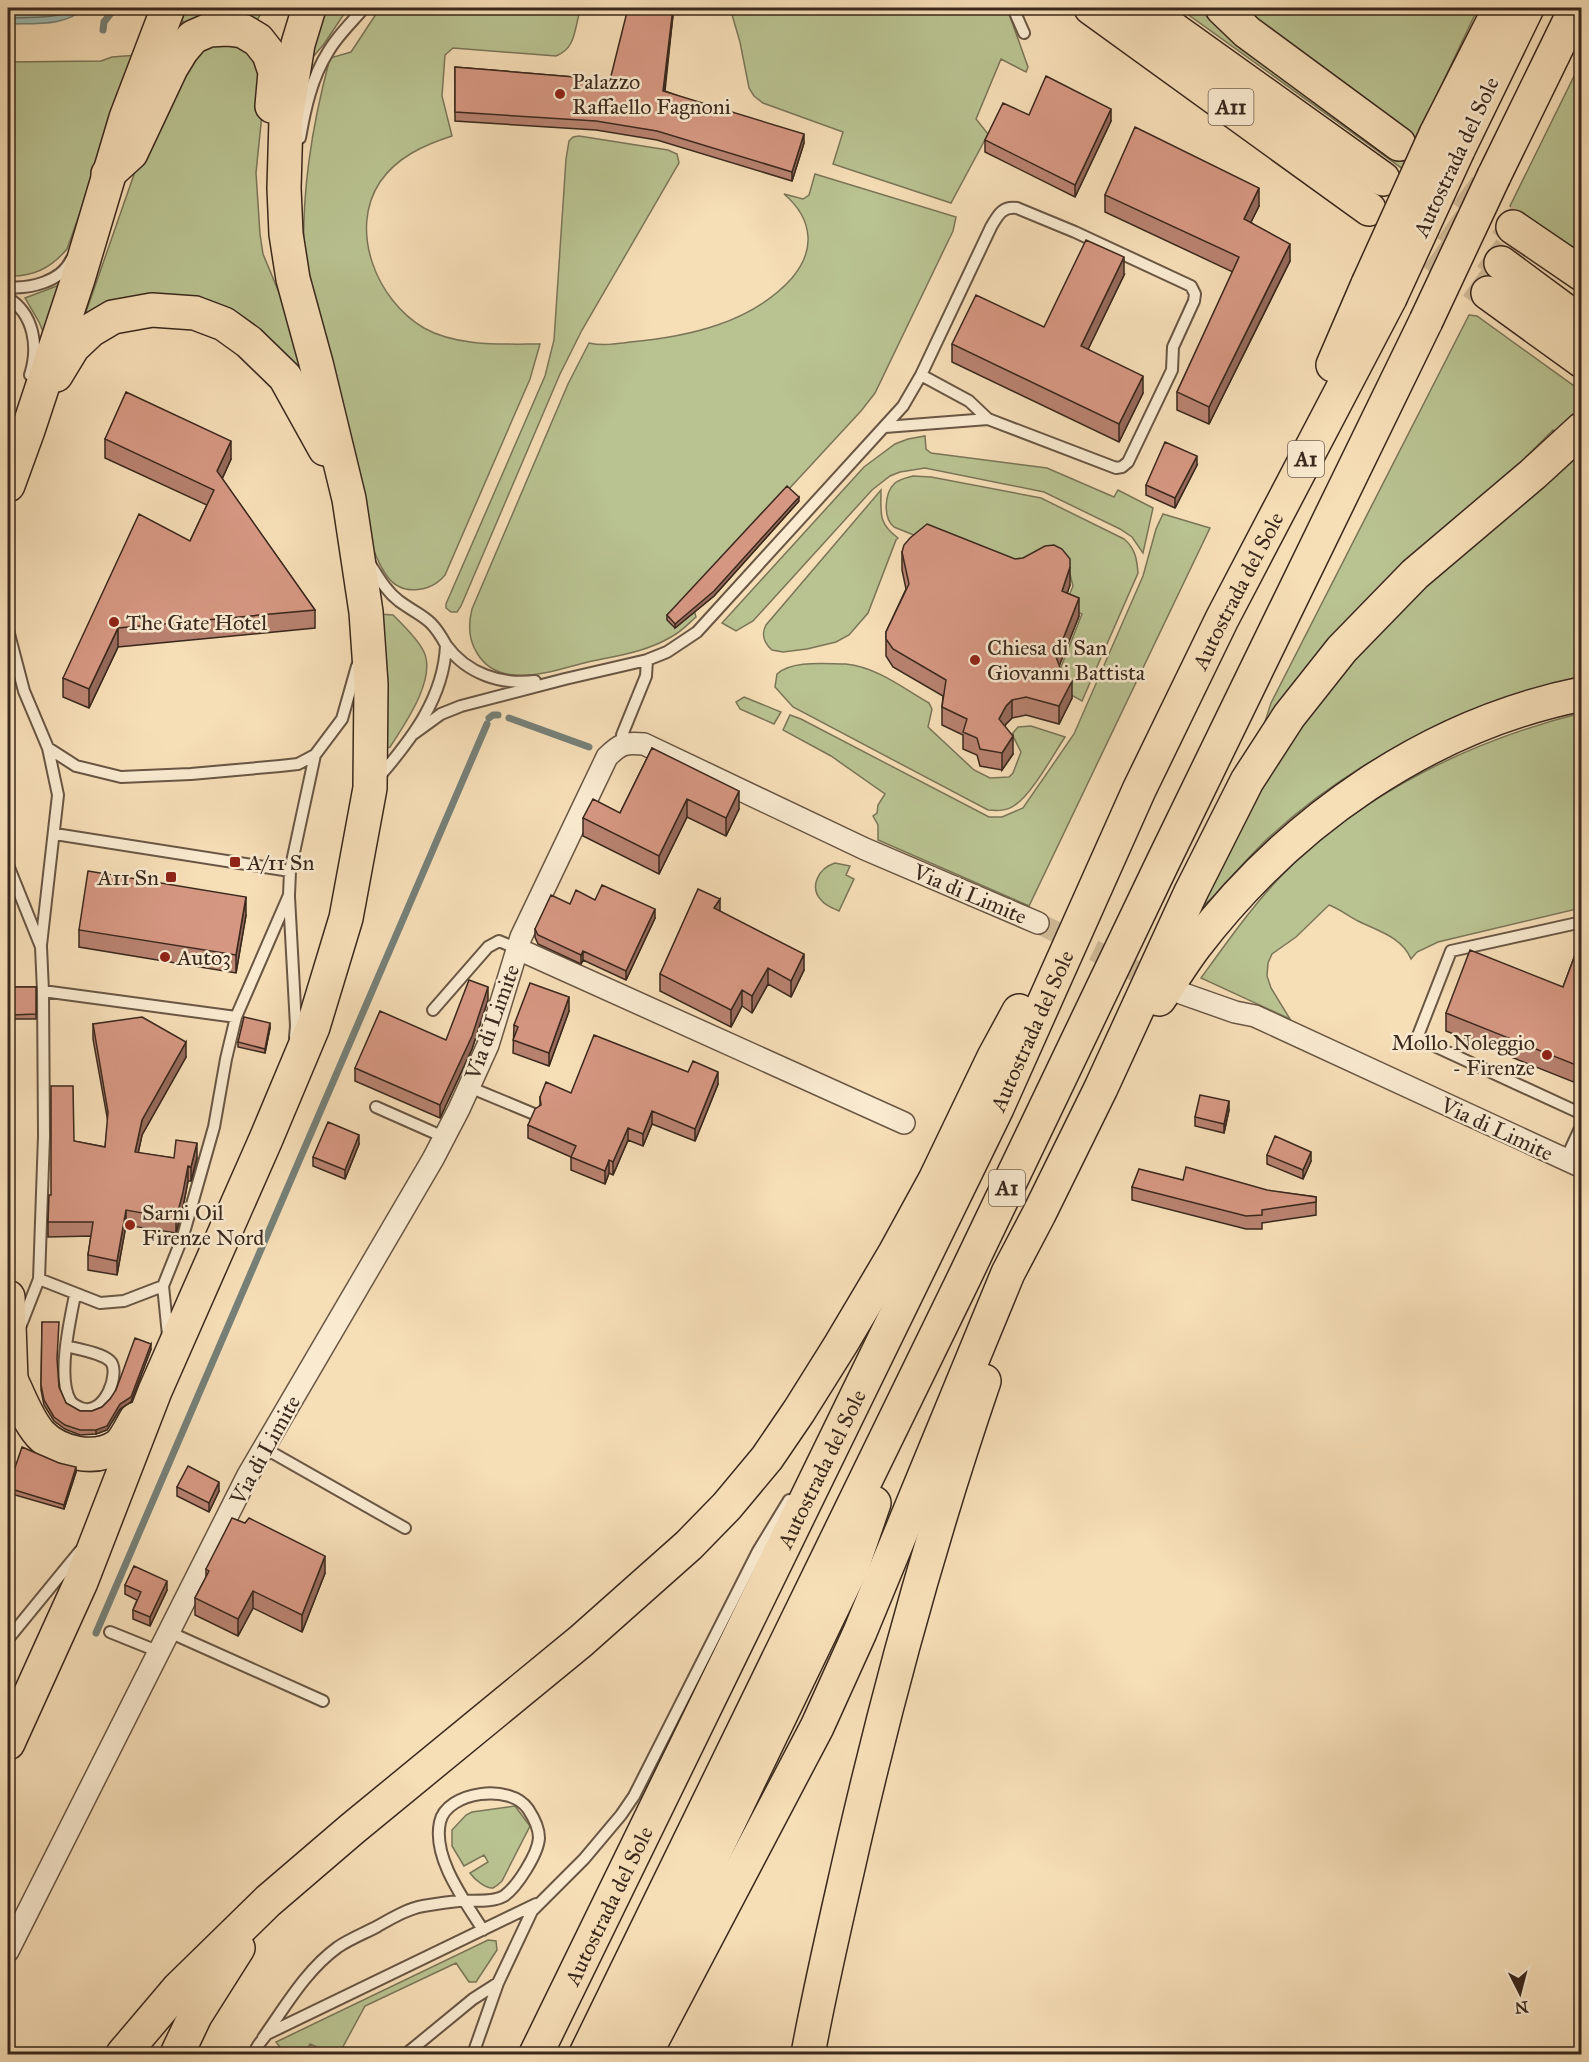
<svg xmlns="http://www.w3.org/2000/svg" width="1589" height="2062" font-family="'IM FELL Great Primer',serif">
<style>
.green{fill:#b9c291;stroke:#7a7557;stroke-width:1.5}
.water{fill:#9ebbb5;stroke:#768078;stroke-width:1.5}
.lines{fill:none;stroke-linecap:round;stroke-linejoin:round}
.shore{stroke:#6c7269;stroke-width:1.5}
.stream{stroke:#768078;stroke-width:7}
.street-tunnel{stroke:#d0ba98;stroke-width:21;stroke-dasharray:21 10;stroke-linecap:butt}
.highway-tunnel{stroke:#d0ba98;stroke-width:33;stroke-dasharray:33 16;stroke-linecap:butt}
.lane-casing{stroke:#695644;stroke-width:14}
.street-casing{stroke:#695644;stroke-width:24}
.highway-casing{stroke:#3a281d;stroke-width:36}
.lane{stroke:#f9ead0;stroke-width:10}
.street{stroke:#f9ead0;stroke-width:21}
.highway{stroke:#f6deb7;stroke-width:33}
.highway-bridge-casing{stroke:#3a281d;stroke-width:36;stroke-linecap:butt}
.highway-bridge{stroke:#f6deb7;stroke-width:33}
.wall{fill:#b88270;stroke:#3a281d;stroke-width:1.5}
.shaded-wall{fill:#966a5b;stroke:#3a281d;stroke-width:1.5}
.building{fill:#d69782;stroke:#3a281d;stroke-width:1.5}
.poi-dot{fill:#8f2418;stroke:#f9ead0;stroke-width:2}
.labels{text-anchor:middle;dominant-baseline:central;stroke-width:5;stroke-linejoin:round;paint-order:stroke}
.shield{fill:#f9ead0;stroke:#736253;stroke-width:1.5}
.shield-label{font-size:21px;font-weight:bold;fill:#3a281d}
.poi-label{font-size:22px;fill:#3a281d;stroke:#f9ead0;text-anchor:start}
.street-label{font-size:22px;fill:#3a281d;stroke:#f9ead0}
</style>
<rect width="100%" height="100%" fill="#f6deb7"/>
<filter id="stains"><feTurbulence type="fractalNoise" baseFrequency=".00333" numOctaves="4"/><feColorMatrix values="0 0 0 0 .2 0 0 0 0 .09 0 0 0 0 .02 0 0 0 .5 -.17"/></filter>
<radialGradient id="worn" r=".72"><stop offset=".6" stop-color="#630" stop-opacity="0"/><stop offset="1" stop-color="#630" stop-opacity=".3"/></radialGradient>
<path class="green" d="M186,8h79l-10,15 -70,2 -3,-5z
M322,8h26l-24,36 -12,14 -1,-18z
M380,8h201c-7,19 -4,40 -25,48l-103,-8 -8,7 -3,41 10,40c-28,9 -55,21 -72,46 -32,48 -3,119 44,146 33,19 80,16 116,16l-10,35 -85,196c-15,18 -44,21 -58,1 -18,-24 -28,-78 -35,-108 -16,-67 -32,-133 -48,-199 -3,-74 7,-140 26,-211l21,-6z
M730,8h277l21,59 -2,5 -25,-13 -25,60 12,15 -37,69 -118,-39 10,-32 -80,-29 -9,-7 -5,-8 -9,-46z
M1179,8h23c65,57 137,107 207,158l-2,6z
M1237,8h241l-62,131 -28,-19z
M234,41l25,19 5,34 -8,79 4,61 3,20 37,89 14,54 -64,-67 -164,-18 59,-169 47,-93z
M137,55l-70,194c-16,19 -34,28 -59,27v-214l93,-1 11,-4z
M1581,62v195l-71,-51z
M579,136l89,14 9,4 2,9 -97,167 -22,44 -99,232 -4,6h-6l-5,-4v-4l99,-228 9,-36 12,-181 3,-18 4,-4z
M815,174l141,43 -3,14 -78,162 -14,18 -171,185 6,21c-8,7 -15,15 -25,20 -25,15 -55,19 -83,25 -34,8 -88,30 -111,-9 -9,-14 -9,-28 -5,-44l96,-225 21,-41c13,3 27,1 41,-1 57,-5 122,-19 162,-64 10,-12 17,-25 16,-41 -1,-18 -11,-32 -24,-43l19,5 6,-4z
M62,284l-18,50 -5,-12 -14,-24z
M1469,315l8,1 104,75v286c-115,26 -230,83 -317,165 -18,18 -35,38 -53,57l-7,6 -3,-1 52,-104 69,-103 36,-44 60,-65 153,-140 -18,-18 -27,27v10l-273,292 18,-56z
M925,436l1,13 5,4 116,15 67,29 4,-7 35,18 -10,45 -11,-16 -12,-8 -76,-37 -119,-24 -25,4 -10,4 -18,14 -119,131 -17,10 -14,-8 142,-156 31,-23 13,-5z
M913,476l18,1 110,21 83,41c11,9 13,20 14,34l-56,128 -9,-5 -10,-9 -4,-15 23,-58 -18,-7 9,-21 -3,-12h-60l-116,-47c-11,-9 -10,-34 1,-44 5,-4 11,-5 18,-7z
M881,490c0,24 -3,33 17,48l-2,2 -28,73 -19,22 -13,7 -29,7 -24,3 -11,-2c-8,-7 -11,-16 -6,-25z
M1163,514l47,14 -181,378 -151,-66v-15l-5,-9 4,-3 1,-8 7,-11 -54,-38 -48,-26 7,-15 11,4 188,98h13l21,-9 51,-74 69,-158 13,-47z
M379,614l14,1c10,10 23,22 30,35 15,27 -18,74 -33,97l-4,1z
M846,664c30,3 57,24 83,39l3,6 -4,18 46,43 16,8 19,-1 4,-4 8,-21 -9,-18 6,-7 13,-1 34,11c-12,18 -33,57 -50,68 -8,6 -17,6 -27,5l-195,-103 -18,-20 2,-13c15,-14 49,-10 69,-10z
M744,697l37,15 -7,12 -34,-15 -4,-7z
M1581,713v195l-143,34 -21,10 -6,7c-9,-22 -33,-28 -53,-38 -10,-5 -18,-12 -29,-16l-33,32 -24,17 -4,9 -1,13 4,12 19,31 -89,-41c26,-36 52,-73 82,-104 81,-82 188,-133 298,-161z
M835,863l15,3 -4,9 8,4 -15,32c-6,-3 -13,-5 -17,-10 -14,-14 -3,-33 13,-38z
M515,1806l15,20 -28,55c-2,2 -7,6 -9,7 -7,1 -19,-9 -23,-15l18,-11 -4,-7 -20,11 -12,-20v-16l14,-15 6,-3z
M488,1940l8,1 1,9 -21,32h-7l-13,-19 -91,43 -26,48h-7l-22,-10 -5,10h-20l-9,-12z"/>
<path class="water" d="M9,8h75c-18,19 -51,15 -75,16z"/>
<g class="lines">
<path class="shore" d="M8,18c22,-1 48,2 67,-10"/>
<path class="stream" d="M103,30l1,-8 11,-14
M489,718l4,-3h5
M509,718l80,29
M96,1633l391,-909"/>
<path class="street-tunnel" d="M1038,923l124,61"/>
<path class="highway-tunnel" d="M1423,161l90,66
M1407,196l94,67
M1393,225l95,68"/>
<defs>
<path id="lane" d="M1013,8l11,25
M300,138c5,-29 12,-61 28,-86 9,-16 24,-30 36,-44
M8,287c21,2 53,-5 63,-27
M8,298c26,16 31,49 22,77
M885,427l103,-8
M370,564c9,14 16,27 29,37 25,18 31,15 47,44 -2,53 -35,95 -68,133
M8,630l16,61 24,57 10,47 -17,150
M446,645c21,29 55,40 89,36
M412,735l29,-21 20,-8 104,-27 82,-19 20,-8 30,-20 206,-226 18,-31 70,-148c7,-12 11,-21 26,-19l58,24 116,54 4,8 -1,7 -21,46 -1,23 -44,92 -6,5 -6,1 -128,-49 -19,-18 -48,-26
M624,744l-2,-9 24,-59 1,-16
M48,748l28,18 45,11 70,-3 89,-8 18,-2 17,-9
M55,834l235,37
M8,865l33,82 2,44 1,145 -5,143 -18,46
M289,897l7,129 -1,11
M1582,922l-131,29 -34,87 165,76
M43,991l193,26
M433,1010l55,-63 11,-6 19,8
M469,1087l65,27
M376,1107l70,31
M1565,1161l17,-37
M39,1279l61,24 24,-2 39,-15
M168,1335l-5,-49 20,-50 31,-109 12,-68 10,-42 53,-122 1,-24 25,-116 27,-36 15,-53
M66,1346c11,3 36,7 44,15 11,10 -5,56 -29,47 -5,-2 -9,-4 -11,-8 -13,-23 0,-80 5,-105
M264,1448l141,80
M110,1632l52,21
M169,1632l154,69
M8,1639l72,-88
M263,2038c22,-31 43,-68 75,-91 12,-8 27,-14 40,-21 14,-8 29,-17 45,-20 12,-2 24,-4 36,-5 13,-1 33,2 45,-5 13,-9 34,-42 35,-58 0,-10 -5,-20 -11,-29 -17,-26 -81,-18 -88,13 -8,36 25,79 43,108
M253,2054l6,-10 8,-10 269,-130
M406,2054l67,-55 25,-16
M473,2054l25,-71 34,-72 52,-52 37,-44 13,-19 124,-245 31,-51"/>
<path id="street" d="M518,949l386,174
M1181,993l54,19 20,4 327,151
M8,1951l240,-476 185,-316 26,-50 29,-64 33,-108 86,-180c13,-13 18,-15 37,-13l221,105 173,74"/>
<g id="highway">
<path d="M1091,8l278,201"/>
<path d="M1144,8l239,171"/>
<path d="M1222,8l25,24 152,112"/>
<path d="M1436,134l64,-126"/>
<path d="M1458,150l69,-142"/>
<path d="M108,174l23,-21 40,-85 11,-18 11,-13 16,-7 18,-1 16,2 15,9 11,14 6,18 -3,34"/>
<path d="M1494,176l82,-168"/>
<path d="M1513,227l69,47"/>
<path d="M1501,263l81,60"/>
<path d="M1488,293l94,68"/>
<path d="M1333,365l35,-81"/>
<path d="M56,375l17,-28 18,-17 22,-13 39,-7 43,3 29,11 25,18 36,35 40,72"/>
<path d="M8,485l20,-55 50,-151 48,-161 42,-110"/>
<path d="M1159,999c12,-17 23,-36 36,-53 95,-124 232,-221 387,-252"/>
<path d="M8,1297l3,83 -3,19"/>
<path d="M11,1380c9,18 16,39 29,54 18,19 55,28 78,12 7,-5 13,-19 18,-27"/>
<path d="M8,1743l73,-161 74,-191 111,-252 47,-112 33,-109 24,-130 1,-104 -5,-72 -17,-113 -33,-136 -23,-84 -7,-45 -2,-46 2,-69 12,-75 11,-36"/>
<path d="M123,2054l56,-66 89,-87 84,-72 229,-188 108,-96 38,-39 40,-48 32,-47 42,-67 54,-91 40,-73 59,-123 25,-46"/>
<path d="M177,2054l18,-38 43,-68"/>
<path id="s1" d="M536,2054l461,-946 142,-318 83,-171 168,-321"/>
<path d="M586,2054l380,-780 196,-410 264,-543"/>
<path d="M621,2054l19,-48 212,-439 22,-64"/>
<path d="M645,2054l172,-327 43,-95 148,-359 31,-59 62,-126 90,-196 56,-111 42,-65 53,-67 73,-75 118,-100 49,-45"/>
<path d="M808,2054c13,-71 30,-142 46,-213 36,-156 78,-308 130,-460"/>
</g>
</defs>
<use href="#lane" class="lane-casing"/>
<use href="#street" class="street-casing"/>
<use href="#highway" class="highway-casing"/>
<use href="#lane" class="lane"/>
<use href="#street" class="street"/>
<use href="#highway" class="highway"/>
<defs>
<path id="highway-bridge" d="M1368,284l68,-150
M1390,298l68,-148
M1426,321l68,-145"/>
</defs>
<use href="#highway-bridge" class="highway-bridge-casing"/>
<use href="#highway-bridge" class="highway-bridge"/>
</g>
<path class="wall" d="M673,15l-8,76 139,52 -12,38 -135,-41 -61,-10 -141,-9v-54l155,13z
M1029,115l82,6 -36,76 -90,-45v-12z
M1105,195l154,11 -8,16 39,39 -81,163 -32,-14v-18l56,-120 -128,-60z
M1124,275l-36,74 55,44 -24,49 -167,-80v-18l92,-17z
M105,439l126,20 -9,20 93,131v18l-197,19 -29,61 -26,-11v-19l127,-137 17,-36 -102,-47z
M1197,465l-22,43 -29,-13v-10z
M799,501l-85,95 -39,32 -8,-8v-5z
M902,552l168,33 -3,8 12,23 -20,50 13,32 -13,26 -33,-9 -14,3 -6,6 -1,2 8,28 -11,16 -22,-4 -3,-11 -14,-6v-14l-21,-10v-18l1,-11 -50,-29 -7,-11v-24l20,-43 -4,-19z
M652,748l87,61 -13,27 -39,-19 -28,57 -76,-38v-18l37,-5z
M595,900l60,18 -29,62 -43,-20 -2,4 -43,-20 -3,-7v-8l35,-25z
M720,911l84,59 -13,27 -23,-13 -16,29 -10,-7 -11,21 -71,-36v-17z
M246,915l-10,58 -157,-26v-17z
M1581,939v146l-135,-54v-18l117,-26z
M12,987h24v32h-24z
M488,1000l-16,49 -32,69 -85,-37v-13l91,-28z
M569,1011l-20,55 -36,-13 1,-28z
M93,1024l93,33 -44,78 -4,18 36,5h23l-6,23h-3l-5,26 -7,26 -50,-8 -9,50 -29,-5v-15l3,-19 -43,1v-15l3,-27 23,-54 31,6 3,-25 -15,-83z
M270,1028l-5,25 -27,-6v-5z
M718,1084l-23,57 -43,-17 -9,22 -15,-6 -15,35 -4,-2 -4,11 -34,-14v-13l-43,-19v-13l12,-20v-8l31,-4z
M1229,1110l-5,23 -29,-7v-9z
M359,1144l-14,35 -32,-13v-9z
M1267,1155l44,6 -8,18 -36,-15z
M1183,1180l133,17v18l-54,8v6h-16l-114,-29v-13z
M42,1322l15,39 2,26 7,16 14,8h12l10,-4 8,-8 41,-50 -20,53 -11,7 -13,21 -11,4 -16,1 -15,-6 -11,-8 -10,-16 -3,-15z
M59,1463l17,9 -12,37 -56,-16v-6z
M177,1487l42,4 -10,21 -32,-16z
M206,1569l119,4 -23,59 -49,-24 -15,28 -43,-21v-17l11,-21z
M125,1585l42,5 -17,36 -17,-7v-9l4,-10 -12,-6z"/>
<path class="shaded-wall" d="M673,8v7l-10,85v-9z
M1111,109v12l-36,76v-12z
M804,134v9l-12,38v-9z
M1259,188v18l-15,30v-17z
M1290,244v17l-81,163v-17z
M1124,257v18l-43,89v-18z
M1143,376v17l-24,49v-18z
M231,441v18l-14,31v-19z
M1197,456v9l-22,43v-10z
M799,497v4l-85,95 -39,32v-4z
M1070,567v18l-8,24v-18z
M1079,598v18l-23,58v-17z
M118,628v19l-29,61v-19z
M1072,681v17l-13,26v-18z
M1012,700v18l-6,6 -7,13v-18l7,-13z
M1013,736v18l-11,16v-17z
M739,791v18l-13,27v-18z
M687,799v18l-28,57v-18z
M246,897v18l-10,58v-18z
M720,899v17l-6,-8z
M655,909v9l-29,62v-9z
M583,951v9l-2,4v-9z
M804,954v16l-13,27v-16z
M768,968v16l-16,29v-17z
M488,987v13l-16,49 -32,69v-13z
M742,990v16l-11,21v-17z
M569,997v14l-20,55v-13z
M270,1023v5l-5,25v-4z
M186,1042v15l-44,78 -7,32v-15l7,-32z
M718,1072v12l-23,57v-12z
M1229,1101v9l-5,23v-9z
M652,1111v13l-9,22v-12z
M628,1128v12l-15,35v-13z
M359,1135v9l-14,35v-9z
M197,1143v15l-6,23v-14z
M1311,1152v9l-8,18v-9z
M609,1160v13l-4,11v-13z
M188,1166v15l-5,26 -7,26v-14z
M126,1210v15l-9,50v-14z
M151,1344v5l-20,53 -11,7 -13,21 -11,4v-4z
M76,1467v5l-12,37v-4z
M219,1482v9l-10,21v-9z
M325,1556v17l-23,59v-17z
M167,1581v9l-17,36v-9z
M253,1591v17l-15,28v-17z"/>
<path class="building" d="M628,8h45l-10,83 141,43 -12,38 -135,-41 -61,-10 -141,-9v-45l155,13z
M1046,76l65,33 -36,76 -90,-45 18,-37 26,12z
M1135,127l124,61 -15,31 46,25 -81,163 -32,-15 62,-135 -134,-62z
M1086,240l38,17 -43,89 62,30 -24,48 -167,-80 24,-49 68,32z
M126,392l105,49 -14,30 98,139 -197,18 -29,61 -26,-11 76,-164 51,27 24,-51 -109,-51z
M1165,442l32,14 -22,42 -29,-13z
M787,486l12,11 -85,94 -39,33 -8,-9z
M927,524l88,35 8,-1 22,-12 9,-1 8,4 8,10v8l-8,24 17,7 -23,59 5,13 11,11 -13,25 -33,-9 -14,3 -6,6 -7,13 14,17 -11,17 -22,-4 -3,-11 -14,-6 4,-13 -25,-12 4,-27 -53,-31 -7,-10v-7l23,-48 -7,-32 2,-7 6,-7z
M652,748l87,43 -13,27 -39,-19 -28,57 -76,-38 10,-19 27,14z
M88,871l158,26 -10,58 -157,-25z
M602,885l53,24 -29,62 -43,-20 -2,4 -43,-20 -3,-6 16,-34 19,9 6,-14 19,10z
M698,889l22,10 -6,9 90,46 -13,27 -23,-13 -16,28 -10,-6 -11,20 -71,-36z
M1581,939v128l-135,-54 24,-63 93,37z
M469,980l19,7 -16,49 -32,69 -85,-37 25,-57 66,29z
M530,983l39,14 -20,56 -36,-13 5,-13 -4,-2z
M12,987h24v27l-24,1z
M142,1017l44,25 -44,78 -7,32 39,6 2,-18 21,3 -6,24 -3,-1 -5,26 -7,27 -50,-9 -9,51 -29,-6 5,-33h-45l1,-27h2v-109h22l1,55 31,6 3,-35 -15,-88z
M244,1017l26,6 -5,26 -27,-7z
M594,1035l94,37 5,-11 25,11 -23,57 -43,-18 -9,23 -15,-6 -15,34 -4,-2 -4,11 -34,-14 5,-11 -48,-21 7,-16 6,-4 -1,-8 6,-15 25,11z
M1200,1095l29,6 -5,23 -29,-7z
M328,1122l31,13 -14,35 -32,-13z
M1275,1136l36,16 -8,18 -36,-15z
M1186,1167l81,23 49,7v5l-54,8v5l-16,1 -114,-29 7,-18 44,11z
M42,1322h17l-2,37 2,28 7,16 14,8h12l10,-4 8,-8 6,-9 19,-52 16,6 -20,53 -11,7 -13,22 -11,4h-16l-15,-5 -11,-8 -10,-17 -3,-15z
M22,1447l37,16 17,4 -12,38 -56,-17z
M188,1466l31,16 -10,21 -32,-16z
M232,1518l13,5 4,-5 76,38 -23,59 -49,-24 -15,28 -43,-21 14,-27 -3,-2z
M134,1566l33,15 -17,36 -17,-7 8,-18 -16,-7z
M286,2048l13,7h-16z"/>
<g class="poi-dot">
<circle cx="560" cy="94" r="6"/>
<circle cx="114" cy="622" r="6"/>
<circle cx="975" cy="660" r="6"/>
<rect x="229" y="856" width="12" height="12" rx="3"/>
<rect x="165" y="871" width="12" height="12" rx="3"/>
<circle cx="165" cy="957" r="6"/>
<circle cx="1547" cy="1055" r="6"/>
<circle cx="130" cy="1225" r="6"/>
</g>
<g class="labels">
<g class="shield">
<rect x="1208.5" y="89" width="45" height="36" rx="4.5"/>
<rect x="1288" y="441" width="36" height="36" rx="4.5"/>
<rect x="989" y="1170" width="36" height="36" rx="4.5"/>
</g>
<g class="shield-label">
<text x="1231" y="107">A11</text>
<text x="1306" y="459">A1</text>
<text x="1007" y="1188">A1</text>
</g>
<g class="poi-label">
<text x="572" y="81">Palazzo<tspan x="572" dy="25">Raffaello Fagnoni</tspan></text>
<text x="126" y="622">The Gate Hotel</text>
<text x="987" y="647">Chiesa di San<tspan x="987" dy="25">Giovanni Battista</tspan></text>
<text x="247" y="862">A/11 Sn</text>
<text x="159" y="877" text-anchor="end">A11 Sn</text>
<text x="177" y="957">Auto3</text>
<text x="1535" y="1042" text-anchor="end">Mollo Noleggio<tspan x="1535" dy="25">- Firenze</tspan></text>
<text x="142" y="1212">Sarni Oil<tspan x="142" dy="25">Firenze Nord</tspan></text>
</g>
<g class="street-label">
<text transform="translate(1456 157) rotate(-65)">Autostrada del Sole</text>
<text stroke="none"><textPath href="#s1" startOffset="1623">Autostrada del Sole</textPath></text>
<text transform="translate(970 894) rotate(23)">Via di Limite</text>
<text transform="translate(492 1022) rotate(-70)">Via di Limite</text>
<text stroke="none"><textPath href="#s1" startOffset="1137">Autostrada del Sole</textPath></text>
<text transform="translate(1497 1129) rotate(25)">Via di Limite</text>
<text transform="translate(265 1450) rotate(-61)">Via di Limite</text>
<text stroke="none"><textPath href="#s1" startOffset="651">Autostrada del Sole</textPath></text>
<text stroke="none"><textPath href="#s1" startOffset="165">Autostrada del Sole</textPath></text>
</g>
</g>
<rect width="1589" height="2062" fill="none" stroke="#f6deb7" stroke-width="30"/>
<rect x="9" y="9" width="1571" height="2044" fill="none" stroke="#3a281d" stroke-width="3"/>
<rect x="15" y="15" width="1559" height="2032" fill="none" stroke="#3a281d" stroke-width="1.5"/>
<g transform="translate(1520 1993) rotate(174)" stroke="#f9ead0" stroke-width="4.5" paint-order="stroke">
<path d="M0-4.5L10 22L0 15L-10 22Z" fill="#3a281d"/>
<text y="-9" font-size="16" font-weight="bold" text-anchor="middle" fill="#3a281d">N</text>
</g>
<rect width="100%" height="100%" filter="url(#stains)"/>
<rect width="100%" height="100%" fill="url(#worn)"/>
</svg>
